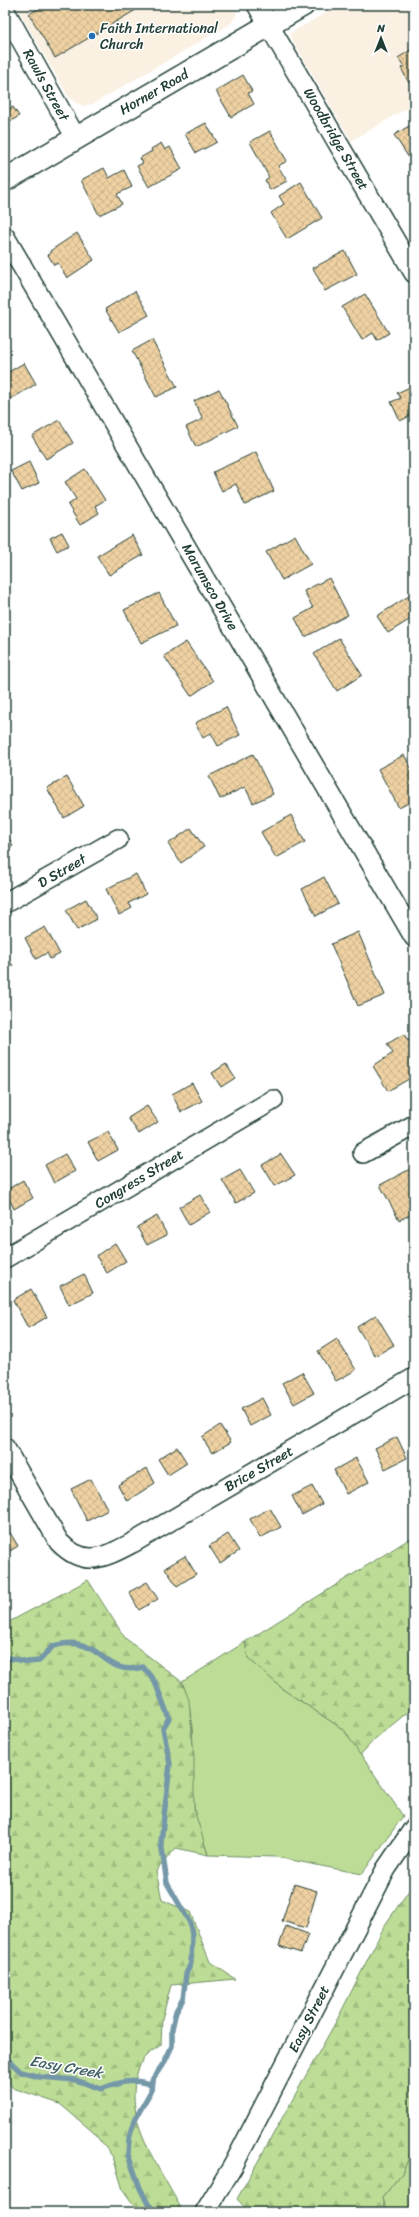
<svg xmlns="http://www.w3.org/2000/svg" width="419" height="2217" font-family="Sriracha,sans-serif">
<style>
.built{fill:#faf1e3}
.grass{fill:#bddd96;stroke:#6e8d65}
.forest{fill:url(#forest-firs);stroke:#6e8d65}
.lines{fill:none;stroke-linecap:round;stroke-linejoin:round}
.stream{stroke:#7598a9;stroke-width:5.5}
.building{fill:url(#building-cross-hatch);stroke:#1f3d34}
.street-casing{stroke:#1f3d34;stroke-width:22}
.secondary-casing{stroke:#1f3d34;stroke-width:25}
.street{stroke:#fff;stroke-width:19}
.secondary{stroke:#fff;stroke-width:22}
.poi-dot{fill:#1f6fb2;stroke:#fff;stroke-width:1.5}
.labels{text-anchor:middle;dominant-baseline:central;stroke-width:3;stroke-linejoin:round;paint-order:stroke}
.poi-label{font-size:14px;fill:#1f3d34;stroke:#fff;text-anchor:start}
.street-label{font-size:14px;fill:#1f3d34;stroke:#fff}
.water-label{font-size:15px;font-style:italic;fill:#436365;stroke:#fff}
</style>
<defs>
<pattern id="forest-firs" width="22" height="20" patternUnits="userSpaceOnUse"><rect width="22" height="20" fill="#bddd96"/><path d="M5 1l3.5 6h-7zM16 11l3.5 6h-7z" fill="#a2bf82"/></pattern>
<pattern id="building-cross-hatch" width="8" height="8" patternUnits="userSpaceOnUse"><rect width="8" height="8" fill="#efd1a2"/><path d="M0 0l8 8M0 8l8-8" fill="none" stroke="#ccb48c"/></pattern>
</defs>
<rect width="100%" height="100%" fill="#fff"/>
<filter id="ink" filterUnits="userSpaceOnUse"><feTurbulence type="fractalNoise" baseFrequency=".025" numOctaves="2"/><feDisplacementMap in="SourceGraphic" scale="8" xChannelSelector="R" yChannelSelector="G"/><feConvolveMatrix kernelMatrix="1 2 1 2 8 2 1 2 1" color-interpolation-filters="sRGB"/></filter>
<g filter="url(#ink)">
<path class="built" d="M15,5h222v2l-1,9 -6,8 -137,80 -9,2 -10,-4 -6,-6z
M339,5h75v99l-63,37 -62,-107z"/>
<path class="grass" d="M245,1642l3,16 17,15 19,17 60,40 59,86 -41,58 -86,-17 -68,-2c-4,-15 -13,-32 -14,-48 -3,-42 4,-85 -12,-125z
M414,2146v66c-16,0 -28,5 -32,-14l20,-25z"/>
<path class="forest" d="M414,1536v171l-38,31 -16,17 -16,-25 -60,-40 -36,-32 -3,-16z
M88,1580l37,58 57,44 7,18 5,59v50l14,46 -32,-7 -20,23 6,29 28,12 20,50 25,17 -64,6 -9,34 -1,26c-6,4 -16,10 -19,16 -26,52 18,106 41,151h-44l-16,-22 -10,-33 -20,-25 -33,-28 -47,-16 -8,-10v-454z
M414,1883v263l-12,27 -20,25 2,9 6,5h-141l-12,-13 101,-181 47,-93z"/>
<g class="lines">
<path class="stream" d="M5,1657l23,5 11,-1 14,-15c8,-2 17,-4 25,-2 25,4 31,32 65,23l12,15 14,36 -6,10 7,36 -9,78 3,21 3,20 23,40 2,12 -1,28 -5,11 -3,25 -7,12 -4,18v17l-7,15 -13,19 -1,11 -17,30 -5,18 -1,16 12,33 8,16 8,8
M5,2057l16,15 19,5 36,3 25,9c16,-6 34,-12 50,-4"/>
</g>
<path class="building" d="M45,5h99l-89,53 -26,-44z
M414,48v32l-5,3 -8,-15 3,-2 -6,-8z
M243,75l9,16 -4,2 6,11 -23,13 -15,-26z
M5,106l3,4 5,-3 6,9 -14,9z
M206,123l11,19 -21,11 -11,-19z
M414,123v32l-5,3 -15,-23z
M270,131l17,30 -9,5 9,15 -17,9 -5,-10 4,-3 -19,-35z
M161,143l4,7 5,-3 12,22 -33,18 -12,-21 6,-3 -3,-5 12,-7 -1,-2z
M104,168l5,10 15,-8 8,17 -15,7 5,10 -23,11 -18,-35z
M301,182l21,36 -35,21 -16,-26 13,-9 -5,-8z
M77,233l17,27 -27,18 -9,-15 -4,2 -6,-10 3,-2 -1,-2z
M345,251l12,23 -32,17 -12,-23z
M135,291l14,24 -30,17 -14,-23z
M365,294l24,39 -12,7 -4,-7 -11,7 -20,-33z
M152,340l25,47 -21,10 -24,-46z
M24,363l12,21 -25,15 -6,-11v-14z
M414,385v29l-14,7 -9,-19 10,-4 -4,-5z
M219,389l19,37 -42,21 -10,-20 17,-8 -9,-18z
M59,420l14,23 -27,16 -14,-23z
M256,452l18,39 -29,14 -9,-21 -14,7 -9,-19z
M29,462l10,21 -17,8 -11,-20z
M85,469l20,31 -10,6 4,7 -19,12 -12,-20 8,-6 -11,-17z
M62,532l7,13 -12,6 -7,-13z
M132,535l11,20 -34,20 -12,-19z
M295,535l16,29 -29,16 -16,-28z
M329,578l19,37 -43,22 -10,-19 18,-10 -9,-17z
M159,593l17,33 -35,17 -17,-33z
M409,596l5,8v13l-26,16 -11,-17z
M339,638l23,37 -25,16 -23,-37z
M186,642l27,39 -22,15 -27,-40z
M226,707l14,28 -22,11 -7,-13 -8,5 -8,-15z
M253,754l20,40 -20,9 -8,-16 -25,12 -11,-23z
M404,755l10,18v27l-15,8 -21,-39z
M67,777l17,29 -20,12 -17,-30z
M291,815l14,27 -29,16 -15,-26z
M191,828l13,19 -23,16 -13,-19z
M5,830l8,16 -8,4z
M136,874l10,20 -17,9 3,5 -13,7 -13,-26z
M324,877l14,27 -22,12 -14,-27z
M86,899l11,20 -20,11 -11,-20z
M45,927l15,27 -10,5 -3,-6 -11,6 -11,-21z
M358,932l27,63 -27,11 -27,-62z
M5,953l8,13 -8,4z
M404,1034l4,7 6,-3v38l-26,15 -15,-25 20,-13 -6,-9z
M226,1064l9,14 -14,9 -9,-14z
M192,1083l10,18 -21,11 -9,-18z
M147,1106l11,16 -19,12 -11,-16z
M108,1132l10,18 -20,11 -10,-19z
M65,1154l10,17 -21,12 -9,-18z
M281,1154l14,21 -20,11 -13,-21z
M414,1167v50l-2,-3 -13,6 -19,-35z
M240,1170l14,23 -18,10 -14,-23z
M23,1180l10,18 -19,11 -9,-18z
M200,1195l10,17 -21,13 -10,-18z
M157,1216l10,19 -20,10 -10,-18z
M115,1243l11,18 -19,12 -11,-17z
M84,1274l9,19 -24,12 -9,-19z
M31,1289l16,28 -19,11 -15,-28z
M376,1315l18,30 -19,11 -18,-29z
M337,1339l19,31 -20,11 -18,-30z
M302,1372l12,21 -20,11 -12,-21z
M262,1398l9,17 -21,11 -9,-17z
M220,1425l11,17 -19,11 -10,-16z
M397,1437l10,21 -22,11 -10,-21z
M177,1447l10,16 -19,12 -10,-16z
M356,1458l13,24 -23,12 -12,-24z
M147,1468l8,15 -28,18 -9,-16z
M91,1479l17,31 -21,11 -16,-32z
M312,1486l10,18 -20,11 -10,-19z
M270,1508l11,19 -21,11 -10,-19z
M6,1526l12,20 -13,8v-27z
M228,1534l11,17 -19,12 -11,-17z
M185,1556l11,18 -19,12 -12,-18z
M147,1582l11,17 -19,11 -10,-18z
M294,1884l23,7 -11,37 -24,-7z
M286,1926l22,8 -7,19 -22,-7z"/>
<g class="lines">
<defs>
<path id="street" d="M257,5l157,268
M5,11l71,127
M5,237l409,700
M5,903l113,-64
M363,1153l51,-28
M5,1258l268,-158
M5,1448l54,94c27,28 48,14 77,-1l278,-163
M205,2212l28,-46 153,-297 28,-41"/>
<path id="secondary" d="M5,180l298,-175"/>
</defs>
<use href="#street" class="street-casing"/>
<use href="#secondary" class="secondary-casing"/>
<use href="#street" class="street"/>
<use href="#secondary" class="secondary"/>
</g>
</g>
<circle class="poi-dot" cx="92" cy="36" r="4"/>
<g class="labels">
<g class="poi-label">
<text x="100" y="28">Faith International<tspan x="100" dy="16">Church</tspan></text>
</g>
<g class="street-label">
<text transform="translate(46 85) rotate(61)">Rawls Street</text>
<text transform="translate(154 92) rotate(-30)">Horner Road</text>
<text transform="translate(336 139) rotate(60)">Woodbridge Street</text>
<text transform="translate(210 587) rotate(60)">Marumsco Drive</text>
<text transform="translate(62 871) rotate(-30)">D Street</text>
<text transform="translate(139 1179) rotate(-31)">Congress Street</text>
<text transform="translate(259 1469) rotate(-30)">Brice Street</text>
<text transform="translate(309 2019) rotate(-63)">Easy Street</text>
</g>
<g class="water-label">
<text transform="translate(66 2067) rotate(10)">Easy Creek</text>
</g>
</g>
<rect width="419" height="2217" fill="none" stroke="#fff" stroke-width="20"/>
<rect x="10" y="10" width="399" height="2197" fill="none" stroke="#1f3d34" stroke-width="1.5" filter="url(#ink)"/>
<g transform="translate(381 38)" stroke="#ffffff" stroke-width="3" paint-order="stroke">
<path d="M0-3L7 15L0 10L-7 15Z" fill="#1f3d34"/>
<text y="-6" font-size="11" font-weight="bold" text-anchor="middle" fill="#1f3d34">N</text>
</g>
</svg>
